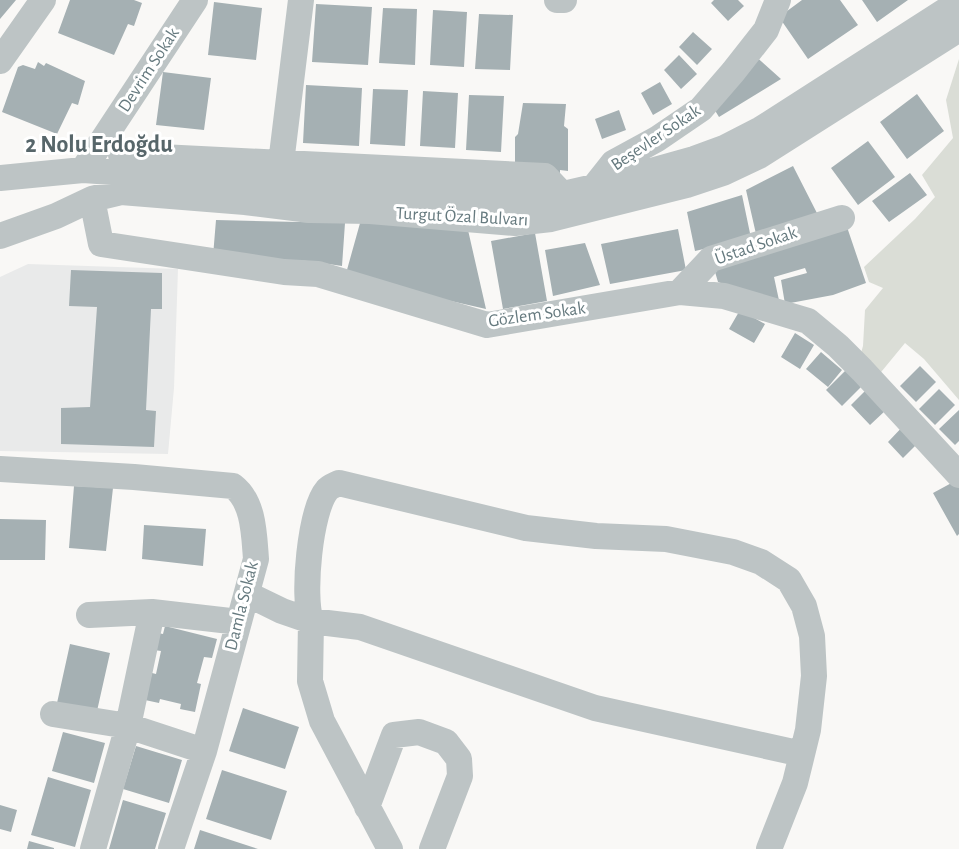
<svg xmlns="http://www.w3.org/2000/svg" width="959" height="849" font-family="'Alegreya Sans',sans-serif">
<style>
.built{fill:#e9eaea}
.green{fill:#daddd6}
.building{fill:#a5b0b3}
.lines{fill:none;stroke-linecap:round;stroke-linejoin:round}
.minor{stroke:#bdc4c5;stroke-width:26}
.labels{text-anchor:middle;dominant-baseline:central;stroke-width:6;stroke-linejoin:round;paint-order:stroke}
.street-label{font-size:18px;fill:#667a7f;stroke:#fff}
.district-label{font-size:24px;font-weight:bold;fill:#57666a;stroke:#fff}
</style>
<rect width="100%" height="100%" fill="#f9f8f6"/>
<path class="built" d="M28,264l150,5 -4,119 -6,66 -168,-3v-174z"/>
<path class="green" d="M959,59v341l-35,-41 -19,-16 -28,34 -16,-24 2,-7 2,-36 18,-22 -14,-6 -5,-15 51,-48 20,-22 -13,-22 31,-37 -7,-38z"/>
<path class="building" d="M0,0h16l-16,19z
M70,0h64l8,3 -8,23 -6,-2 -14,31 -56,-22z
M714,0h24l6,6 -16,15 -17,-18z
M802,0h38l18,25 -50,34 -29,-42z
M862,0h46l-31,22z
M214,2l48,6 -6,52 -48,-5z
M316,4l56,3 -4,58 -56,-3z
M383,8l34,1 -2,56 -36,-2z
M433,10l34,2 -3,55 -34,-2z
M479,14l34,1 -3,55 -35,-1z
M693,32l19,17 -15,16 -18,-18z
M753,54l28,25 -62,38 -8,-13z
M679,55l18,19 -16,15 -17,-19z
M38,62l6,4 2,-3 39,18 -7,24 -6,-2 -15,31 -55,-22 16,-45 5,-2 12,4z
M163,72l48,6 -7,52 -48,-5z
M660,82l12,22 -19,11 -12,-22z
M306,85l56,3 -3,58 -56,-3z
M373,89l35,1 -3,56 -35,-2z
M423,91l35,2 -3,55 -35,-2z
M917,94l27,37 -37,28 -27,-37z
M469,95l35,1 -3,56 -35,-2z
M523,103l43,1 -2,22 4,3v42l-8,-1v3l-45,-4v-32l3,-3z
M619,110l7,20 -24,9 -7,-20z
M868,141l27,36 -37,28 -27,-37z
M793,166l27,53 -64,15 -10,-44z
M910,173l17,22 -38,27 -17,-21z
M742,195l9,43 -56,13 -8,-39z
M362,216l106,14 18,79 -141,-32z
M216,220l129,3 -3,43 -34,-5 -95,-5z
M847,227l19,56 -33,12 -48,9 -4,-24 26,-7 -2,-5 -31,9 6,28 -62,-23 -5,-17z
M678,229l8,41 -76,14 -9,-40z
M535,233l12,68 -44,8 -12,-68z
M585,243l15,42 -47,11 -8,-46z
M71,270l91,3v36h-11l-5,101 10,1 -2,36 -93,-3v-36l29,-1 7,-100 -28,-1z
M740,310l25,14 -11,19 -25,-14z
M795,333l19,12 -14,24 -19,-12z
M821,352l21,18 -14,17 -22,-18z
M920,366l16,16 -20,20 -16,-16z
M846,370l16,16 -20,20 -16,-16z
M867,389l19,21 -16,15 -19,-20z
M939,389l16,16 -20,20 -16,-16z
M959,410v31l-4,4 -16,-16z
M907,422l16,16 -20,20 -15,-16z
M957,480l2,3v51l-2,2 -24,-43z
M74,486l39,2 -7,63 -37,-3z
M0,519l46,1 -1,40h-45z
M144,525l62,4 -3,37 -61,-7z
M165,626l52,13 -5,19 -8,-1 -7,26 4,1 -6,28 -15,-3 1,-5 -21,-5 -1,4 -14,-3 7,-27 4,1 5,-23 -7,-1 4,-17 5,1z
M70,644l40,9 -13,58 -40,-8z
M243,708l56,19 -14,42 -56,-18z
M63,732l42,11 -11,40 -42,-12z
M136,746l46,14 -13,43 -46,-14z
M222,770l65,21 -16,49 -65,-21z
M48,777l43,13 -16,57 -44,-12z
M123,800l43,13 -11,36h-46z
M0,805l17,5 -6,22 -11,-3z
M200,830l58,19h-64z
M29,841l25,7v1h-27z"/>
<g class="lines">
<path class="minor" d="M557,0h7
M0,61l43,-61
M121,155l424,21 17,18
M281,163l20,-163
M83,170l112,-170
M0,178l83,-8 438,30 34,-4 39,-9 100,-28 30,-11 37,-19 198,-127
M594,187l19,-24 44,-24 44,-30 32,-37 33,-42 12,-30
M92,199l9,45 183,28 34,2 169,51 193,-33 44,4 84,25 30,25 24,24 97,105
M0,236l56,-20 36,-17 29,-7 124,10 65,8 60,1 145,12 36,-4 136,-34 36,-12 36,-17 200,-127
M680,292l31,-33 131,-41
M0,469l134,8 99,9c21,16 21,48 23,73l-52,192 -33,98
M247,594l35,17 29,10 -1,60 12,40 68,128
M89,615l63,-3 87,10
M53,714l75,12 76,25
M367,807l27,-72 25,-3 27,10 13,17 1,17 -28,73
M93,849l35,-123 24,-114
M769,849l26,-66 13,-53 6,-54 -2,-40 -8,-30 -15,-26 -28,-18 -28,-10 -67,-13 -70,-3 -70,-8 -187,-45c-4,2 -10,4 -12,7 -17,20 -25,107 -16,131l49,6 235,81 207,46"/>
</g>
<g class="labels">
<g class="street-label">
<text transform="translate(149 70) rotate(-57)">Devrim Sokak</text>
<text transform="translate(656 138) rotate(-34)">Beşevler Sokak</text>
<text transform="translate(462 217) rotate(3)">Turgut Özal Bulvarı</text>
<text transform="translate(756 246) rotate(-19)">Üstad Sokak</text>
<text transform="translate(537 315) rotate(-8)">Gözlem Sokak</text>
<text transform="translate(242 606) rotate(-76)">Damla Sokak</text>
</g>
<g class="district-label">
<text x="99" y="145">2 Nolu Erdoğdu</text>
</g>
</g>
</svg>
